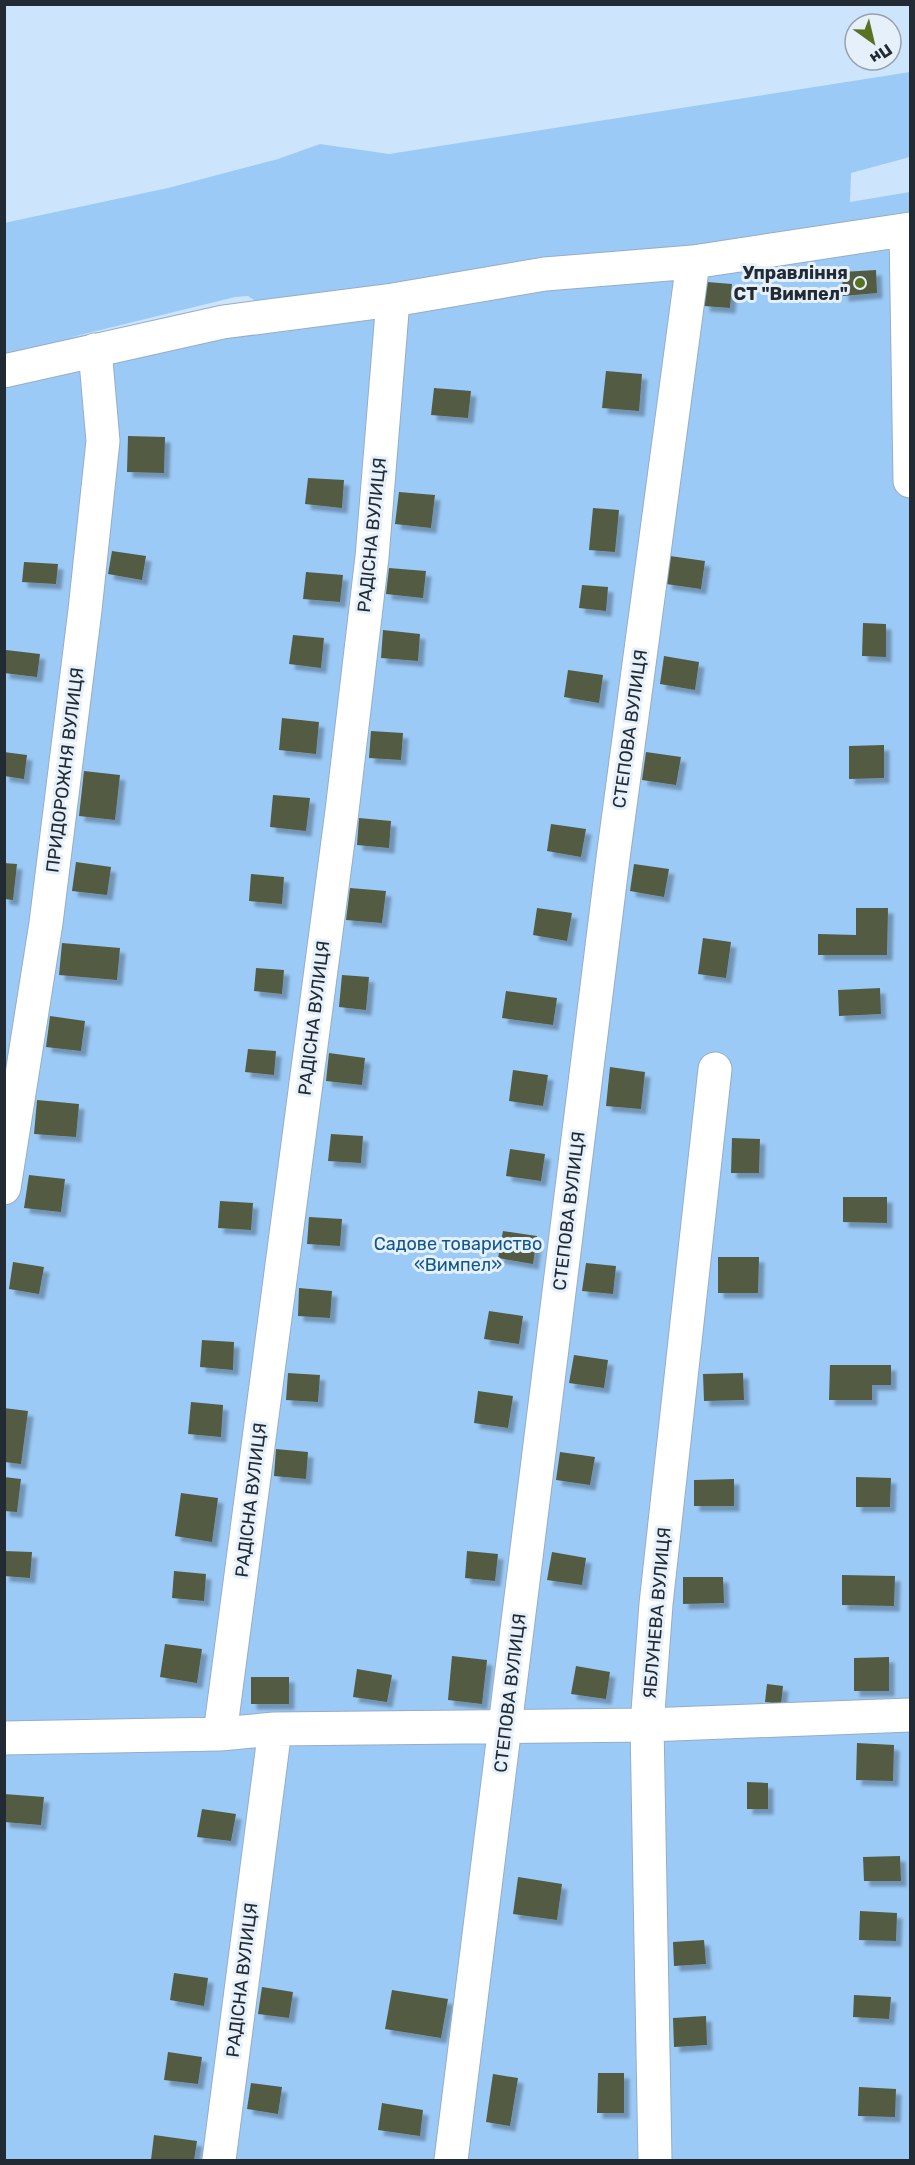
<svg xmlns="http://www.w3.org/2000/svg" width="915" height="2165" font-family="Rubik,sans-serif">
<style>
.green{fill:#9ccaf6;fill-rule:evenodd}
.building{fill:#525c42;filter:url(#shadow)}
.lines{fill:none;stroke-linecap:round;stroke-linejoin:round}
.minor-casing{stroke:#96adc4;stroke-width:35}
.minor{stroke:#fff;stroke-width:33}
.poi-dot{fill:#587123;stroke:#e6f0fa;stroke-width:2}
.labels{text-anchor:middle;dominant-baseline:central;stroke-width:6;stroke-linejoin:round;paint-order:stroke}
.poi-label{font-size:18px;font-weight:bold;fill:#222b34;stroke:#e6f0fa;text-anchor:end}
.street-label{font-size:18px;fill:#222b34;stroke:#e6f0fa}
.park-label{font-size:18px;fill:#0e578e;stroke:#e6f0fa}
</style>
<defs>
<filter id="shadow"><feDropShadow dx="5.5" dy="5.5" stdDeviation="1.5" flood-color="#0004"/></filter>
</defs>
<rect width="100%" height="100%" fill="#cce5fd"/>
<path class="green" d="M910,72v85l-59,16 -1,29 60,-10v1968h-905l-1,-1937 164,-35 110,-29 42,-15 69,10zM248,296l12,8 -188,33 163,-40z"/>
<path class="building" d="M876,270l1,23 -34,3 -1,-24z
M707,282l25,2 -2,24 -26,-2z
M606,371l36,3 -3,37 -37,-3z
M434,388l37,3 -3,27 -37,-3z
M128,436l37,1 -1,36 -37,-1z
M308,478l36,2 -2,28 -37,-4z
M399,492l36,3 -4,33 -36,-4z
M593,508l26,2 -4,42 -26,-2z
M112,551l34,5 -4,24 -34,-6z
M670,556l35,5 -4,28 -35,-5z
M24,562l34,2 -2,20 -34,-2z
M389,568l37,3 -3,27 -37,-4z
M306,572l37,3 -3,27 -37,-3z
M582,585l26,2 -2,24 -27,-3z
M863,623l23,1v33l-24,-1z
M383,630l37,4 -2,27 -37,-3z
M293,635l31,3 -3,30 -32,-4z
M6,650l34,4 -3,23 -33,-4z
M664,656l35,6 -4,28 -35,-6z
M568,670l35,5 -4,28 -35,-6z
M282,718l37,4 -3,32 -37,-4z
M371,731l32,2 -2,27 -32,-2z
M884,745v33l-35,1v-33z
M4,752l23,3 -3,24 -20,-3z
M646,752l35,5 -5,28 -34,-5z
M84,771l36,4 -5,45 -36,-4z
M273,795l37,3 -4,33 -36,-4z
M359,818l32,3 -2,27 -32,-3z
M551,824l35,5 -5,28 -34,-6z
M76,862l35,5 -4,28 -35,-4z
M4,863l13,1 -4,36 -9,-1z
M634,864l35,5 -5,28 -34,-6z
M251,874l33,3 -2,27 -33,-3z
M350,888l36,3 -4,32 -36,-3z
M537,908l35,5 -5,28 -34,-6z
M856,908h32l-1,47h-69v-21l38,1z
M703,938l28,4 -5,36 -28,-4z
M62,943l58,5 -3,32 -58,-5z
M256,968l28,2 -2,24 -28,-3z
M342,975l27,2 -3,33 -27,-3z
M880,988l1,26 -42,2 -1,-26z
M506,991l51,7 -4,27 -51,-7z
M50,1016l35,5 -4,30 -35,-4z
M248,1049l28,2 -2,24 -29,-3z
M329,1053l36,5 -3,27 -36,-4z
M610,1067l35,5 -4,37 -35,-3z
M513,1070l35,5 -5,31 -34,-5z
M37,1100l42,4 -3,33 -42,-3z
M331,1134l32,2 -2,27 -33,-2z
M732,1138l28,1 -1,34h-28z
M510,1149l35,5 -4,27 -35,-5z
M29,1175l36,4 -4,33 -37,-4z
M843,1197h44v26l-44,-1z
M220,1201l33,2 -2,27 -33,-2z
M309,1217l33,2 -2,27 -33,-2z
M503,1231l34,5 -4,28 -35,-6z
M718,1257h41l-1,36h-40z
M13,1262l31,5 -5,27 -30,-5z
M586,1263l30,3 -3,28 -31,-3z
M299,1288l33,3 -2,27 -32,-2z
M489,1311l34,5 -4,28 -35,-5z
M202,1340l32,2 -1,28 -33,-3z
M574,1355l34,5 -4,28 -35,-5z
M830,1365h61v20h-19v15h-43z
M288,1373l32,2 -2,27 -32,-2z
M743,1373l1,27 -40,1 -1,-27z
M478,1391l35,5 -5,32 -34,-5z
M191,1402l32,3 -2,32 -33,-3z
M4,1408l24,3 -7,53 -17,-2z
M276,1449l32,3 -2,27 -32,-3z
M560,1452l35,5 -5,28 -34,-5z
M4,1477l17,2 -4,33 -13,-1z
M856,1477l35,1 -1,29h-34z
M734,1479v27h-40v-26z
M181,1493l37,5 -6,44 -37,-6z
M4,1551l28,1 -2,26 -26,-2z
M467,1551l31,3 -3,27 -30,-3z
M552,1552l34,6 -4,27 -35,-5z
M174,1571l32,3 -2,27 -32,-3z
M842,1575l53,1 -1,30 -52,-1z
M683,1577h40l1,26 -41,1z
M165,1644l37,5 -5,34 -37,-6z
M452,1656l35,4 -5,44 -34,-4z
M889,1657v34h-35v-33z
M576,1666l34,6 -4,27 -35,-5z
M357,1669l35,6 -5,27 -34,-5z
M251,1677h38v27h-38z
M767,1684l16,2 -2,18 -16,-2z
M857,1743l37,2 -1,36 -37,-1z
M747,1782l21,1v26h-21z
M4,1794l40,3 -3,28 -37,-3z
M202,1809l34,5 -5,27 -34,-4z
M900,1856l1,25h-37l-1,-24z
M518,1877l44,7 -5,36 -44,-6z
M860,1911l37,2 -1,28 -37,-1z
M704,1940l2,24 -32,2 -1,-24z
M174,1973l34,5 -4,28 -34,-6z
M262,1987l31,5 -4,26 -31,-4z
M392,1990l56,9 -7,39 -56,-9z
M854,1995l37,2 -2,22 -36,-2z
M706,2016l1,29 -33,2 -1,-29z
M168,2052l34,5 -4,27 -34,-4z
M598,2073h26v40h-27z
M493,2074l25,4 -8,48 -24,-4z
M251,2083l31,4 -4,27 -31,-5z
M859,2087l37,2 -1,28 -37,-1z
M382,2103l41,7 -3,26 -42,-6z
M154,2135l43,6 -3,19h-43z"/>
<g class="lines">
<defs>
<path id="minor" d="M906,230l4,251
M4,371l219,-49 170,-22 152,-26 148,-12 217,-33
M4,1188l42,-265 39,-313 18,-169 -8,-91
M220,1734l122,-923 30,-254 21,-257
M4,1738l216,-4 55,-5 372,-4 263,-10
M219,2160l56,-431
M451,2160l162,-1302 80,-596
M655,2160l-8,-435 9,-121 59,-535"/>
</defs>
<use href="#minor" class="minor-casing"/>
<use href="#minor" class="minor"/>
</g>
<circle class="poi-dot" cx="860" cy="283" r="6"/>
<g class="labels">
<g class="poi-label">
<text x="848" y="273">Управління<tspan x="848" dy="21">СТ "Вимпел"</tspan></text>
</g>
<g class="street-label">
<text transform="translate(372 535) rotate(-84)">РАДІСНА ВУЛИЦЯ</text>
<text transform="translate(630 729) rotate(-82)">СТЕПОВА ВУЛИЦЯ</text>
<text transform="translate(65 770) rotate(-83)">ПРИДОРОЖНЯ ВУЛИЦЯ</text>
<text transform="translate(314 1018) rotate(-83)">РАДІСНА ВУЛИЦЯ</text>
<text transform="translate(569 1211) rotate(-83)">СТЕПОВА ВУЛИЦЯ</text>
<text transform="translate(251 1500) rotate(-83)">РАДІСНА ВУЛИЦЯ</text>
<text transform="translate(657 1613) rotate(-85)">ЯБЛУНЕВА ВУЛИЦЯ</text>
<text transform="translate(510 1693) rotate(-83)">СТЕПОВА ВУЛИЦЯ</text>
<text transform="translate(242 1980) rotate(-83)">РАДІСНА ВУЛИЦЯ</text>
</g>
<g class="park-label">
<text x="458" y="1244">Садове товариство<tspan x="458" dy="21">«Вимпел»</tspan></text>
</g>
</g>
<rect width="915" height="2165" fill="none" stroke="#222b34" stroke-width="12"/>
<g transform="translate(873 42) rotate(146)"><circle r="28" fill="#e6f0fa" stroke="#98a1ab" stroke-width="1.5"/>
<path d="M0-4.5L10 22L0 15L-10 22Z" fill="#587123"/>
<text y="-9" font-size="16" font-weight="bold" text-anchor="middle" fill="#222b34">Пн</text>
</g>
</svg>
